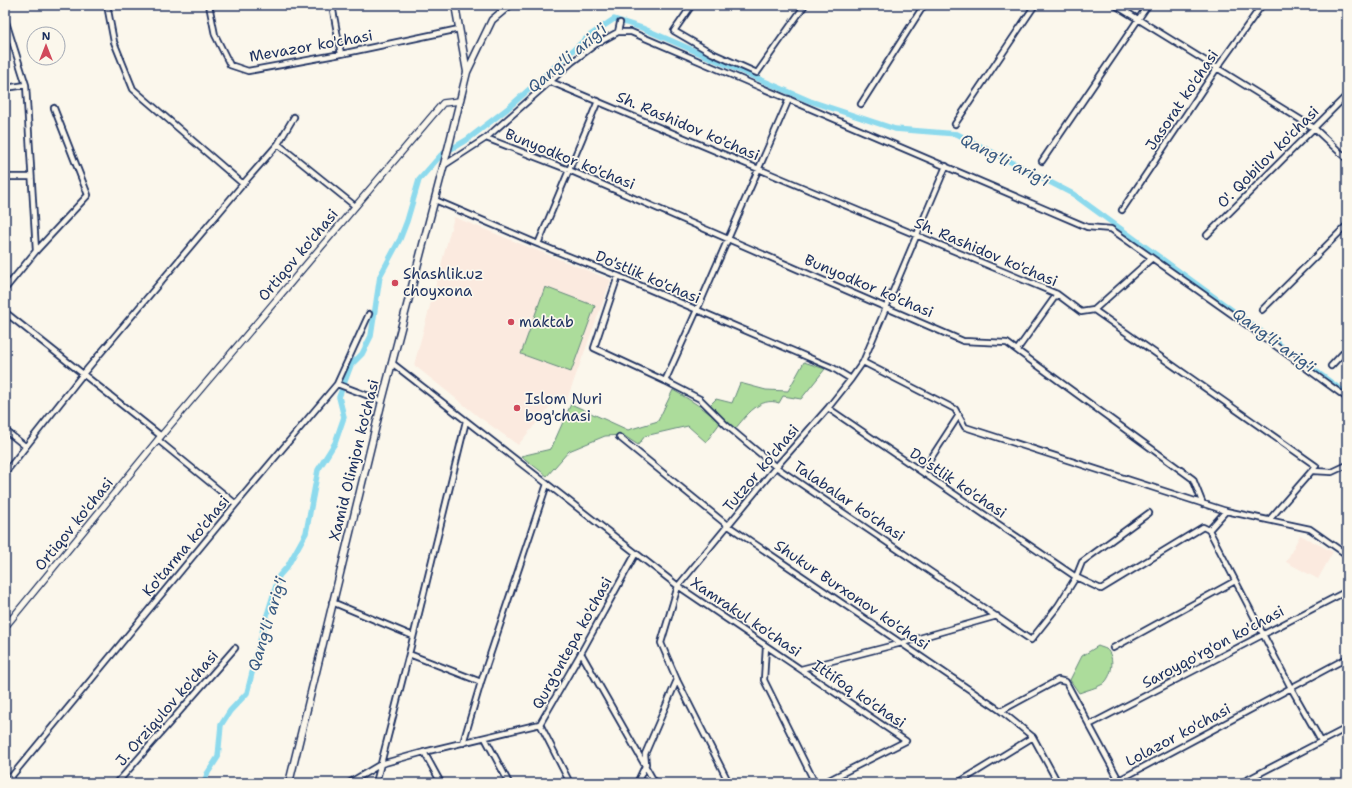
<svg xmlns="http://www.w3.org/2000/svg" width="1352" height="788" font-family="'Shantell Sans',sans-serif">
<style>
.built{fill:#fbeadf}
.green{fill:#acdc9b;stroke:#64867c}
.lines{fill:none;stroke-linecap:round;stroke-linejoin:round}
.canal{stroke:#8ddaed;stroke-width:5.5}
.minor-casing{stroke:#1b2f5e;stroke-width:8}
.tertiary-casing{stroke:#1b2f5e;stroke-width:8}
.secondary-casing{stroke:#1b2f5e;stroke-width:9}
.minor{stroke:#fbf7ec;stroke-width:4.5}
.tertiary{stroke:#fbf7ec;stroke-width:5.5}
.secondary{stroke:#fbf7ec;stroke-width:6}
.poi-dot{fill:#d1495b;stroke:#fbf7ec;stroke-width:1.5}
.labels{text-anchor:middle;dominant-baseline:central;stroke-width:3.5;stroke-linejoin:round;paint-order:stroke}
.street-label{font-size:15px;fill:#1b2f5e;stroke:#fbf7ec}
.poi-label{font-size:15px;fill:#1b2f5e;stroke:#fbf7ec;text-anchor:start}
.water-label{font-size:16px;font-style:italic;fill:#385a82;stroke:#fbf7ec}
</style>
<rect width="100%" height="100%" fill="#fbf7ec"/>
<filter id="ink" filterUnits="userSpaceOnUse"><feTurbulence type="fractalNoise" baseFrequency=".025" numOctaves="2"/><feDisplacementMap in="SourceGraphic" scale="8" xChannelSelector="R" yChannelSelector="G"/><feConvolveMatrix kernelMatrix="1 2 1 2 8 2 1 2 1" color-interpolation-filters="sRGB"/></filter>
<g filter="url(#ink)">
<path class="built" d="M454,217l157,63 -45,122 -9,-4 -39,47 -39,-28 -65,-52z
M1300,535l33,17 -15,27 -32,-17z"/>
<path class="green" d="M545,287l50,19 -24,66 -50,-18z
M804,362l21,7 -24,30 -18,-3 -4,7c-19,-7 -33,13 -44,26l-7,-5 -18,-19 6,-6 16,4 8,-20 26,7 22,1z
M673,390c17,10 33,19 47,33l-14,19 -18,-16 -43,10 -7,9 -15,-10 -18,1 -36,15 -22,25 -26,-20 30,-7 20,-45 57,26 30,-9z
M1098,646c2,1 6,2 8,3 10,8 6,28 -3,35 -7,4 -16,6 -24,9l-9,-13 12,-24z"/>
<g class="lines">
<path class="canal" d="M204,783l3,-9 11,-17 3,-32 9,-14 17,-18 17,-68 15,-49 8,-9 19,-34 12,-63 17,-27 9,-26 -5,-20 12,-32 11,-11 9,-18 9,-60 20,-37 7,-18 12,-41 22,-25 27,-16 39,-30 82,-73 25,-17 28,9 168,73 85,28 62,5 116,60 274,200"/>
<defs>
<path id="minor" d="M107,5l7,37 19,47 110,95
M209,5l6,30 15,30 18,6 93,-17 118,-25
M332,5l9,49
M692,5l-18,26 38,22 45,20 48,-68
M1115,5l199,123 33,31
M5,19l21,66 10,166
M618,32h13l456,195 24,2 136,96 100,73
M551,82l506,212 24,18 13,-2 222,156 -47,54
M5,88l21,-3
M861,104l63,-99
M955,124l80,-119
M486,138l83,32 394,171 44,2 186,136 10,25
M278,144l77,62
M1042,161l106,-156
M443,166l43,-28 86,-76 24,-18 22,-12 2,-9
M5,177h26
M435,200l103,44 80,32 215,92 18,11
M1122,210l95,-142 45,-63
M1207,235l140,-140
M538,244l60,-143
M618,276l-24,72 71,33 35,18 26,26 50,42 255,173 27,-34 18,-29 6,-15 67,-49
M5,289l31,-38 52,-56 -34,-87
M1094,310l57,-51
M1262,310l85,-85
M5,312l156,124
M1017,350l40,-56
M863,362l92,47 10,18 261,84 84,18 37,26
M392,363l286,223 228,155 -83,42
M1331,366l16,-17
M665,381l32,-71 92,-211
M337,384l45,17
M828,408l248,169 25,12 102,-62 6,3
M5,430l20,16
M619,437l108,88 274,186 32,26 25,46
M158,440l78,64
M1313,471l19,1 15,-7
M922,472l37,-57
M5,473l78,-99 160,-190 35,-40 16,-27
M1226,511l-17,19 82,158 30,53
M332,602l81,34
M766,646l-2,34 51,103
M1113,648l122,-67
M581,653l74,130
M409,654l57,-233
M801,669l101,-26 95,-27
M1001,711l57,-31 8,2 54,100
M540,724l30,59
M1089,725l258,-134
M485,738l24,45
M463,743l18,-61
M424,752l116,-28 41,-71 55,-100
M1119,780l228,-122
M6,783l230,-279 101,-120 32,-70
M117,783l118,-135
M349,783l32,-19 43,-12 17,31
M376,783l33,-129 72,28 66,-198
M637,783l9,-19 -1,-10 32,-74
M729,783l-52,-103 -16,-37 17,-57 98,-119 52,-59 23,-29 12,-17 83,-196
M958,783l75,-46
M1241,783l106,-55"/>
<path id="tertiary" d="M5,627l156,-191 282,-333 17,-2"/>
<path id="secondary" d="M467,72l25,-52 18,-15
M289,783l93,-382 67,-256 18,-73 -12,-67"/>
</defs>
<use href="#minor" class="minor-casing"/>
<use href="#tertiary" class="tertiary-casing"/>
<use href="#secondary" class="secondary-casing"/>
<use href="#minor" class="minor"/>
<use href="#tertiary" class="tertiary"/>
<use href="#secondary" class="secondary"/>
</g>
</g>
<g class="poi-dot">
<circle cx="395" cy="283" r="4"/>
<circle cx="511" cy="322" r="4"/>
<circle cx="517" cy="408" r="4"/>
</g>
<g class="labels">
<g class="street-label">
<text transform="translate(311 46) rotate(-10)">Mevazor ko'chasi</text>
<text transform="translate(1182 100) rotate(-56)">Jasorat ko'chasi</text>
<text transform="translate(688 126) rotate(23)">Sh. Rashidov ko'chasi</text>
<text transform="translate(1268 157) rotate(-45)">O'. Qobilov ko'chasi</text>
<text transform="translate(570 159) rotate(22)">Bunyodkor ko'chasi</text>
<text transform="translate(986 252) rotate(23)">Sh. Rashidov ko'chasi</text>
<text transform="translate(298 255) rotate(-50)">Ortiqov ko'chasi</text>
<text transform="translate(648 277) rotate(23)">Do'stlik ko'chasi</text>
<text transform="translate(869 286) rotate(23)">Bunyodkor ko'chasi</text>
<text transform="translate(354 460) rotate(-76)">Xamid Olimjon ko'chasi</text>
<text transform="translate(761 468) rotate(-50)">Tutzor ko'chasi</text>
<text transform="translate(958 483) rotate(34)">Do'stlik ko'chasi</text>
<text transform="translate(849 501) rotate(34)">Talabalar ko'chasi</text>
<text transform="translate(74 524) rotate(-51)">Ortiqov ko'chasi</text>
<text transform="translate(186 546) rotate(-50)">Ko'tarma ko'chasi</text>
<text transform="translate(852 595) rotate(34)">Shukur Burxonov ko'chasi</text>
<text transform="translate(746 617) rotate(34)">Xamrakul ko'chasi</text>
<text transform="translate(572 643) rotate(-61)">Qurg'ontepa ko'chasi</text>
<text transform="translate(1213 647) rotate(-28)">Saroyqo'rg'on ko'chasi</text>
<text transform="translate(859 694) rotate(34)">Ittifoq ko'chasi</text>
<text transform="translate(167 708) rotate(-49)">J. Orziqulov ko'chasi</text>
<text transform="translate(1178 735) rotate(-28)">Lolazor ko'chasi</text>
</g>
<g class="poi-label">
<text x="403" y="274">Shashlik.uz<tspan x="403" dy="17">choyxona</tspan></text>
<text x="519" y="322">maktab</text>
<text x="525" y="399">Islom Nuri<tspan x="525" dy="17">bog'chasi</tspan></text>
</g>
<g class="water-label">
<text transform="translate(567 58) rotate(-40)">Qang'li arig'i</text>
<text transform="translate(1005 160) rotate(27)">Qang'li arig'i</text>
<text transform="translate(1274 340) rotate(36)">Qang'li arig'i</text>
<text transform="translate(267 624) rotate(-73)">Qang'li arig'i</text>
</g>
</g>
<rect width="1352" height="788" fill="none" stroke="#fbf7ec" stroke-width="20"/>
<rect x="10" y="10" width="1332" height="768" fill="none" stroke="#1b2f5e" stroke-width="1.5" filter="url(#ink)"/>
<g transform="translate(46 46)"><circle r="19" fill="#fbf7ec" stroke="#a1a7b3"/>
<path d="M0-3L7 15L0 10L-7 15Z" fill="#d1495b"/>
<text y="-6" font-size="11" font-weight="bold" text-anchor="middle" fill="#1b2f5e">N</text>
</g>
</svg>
